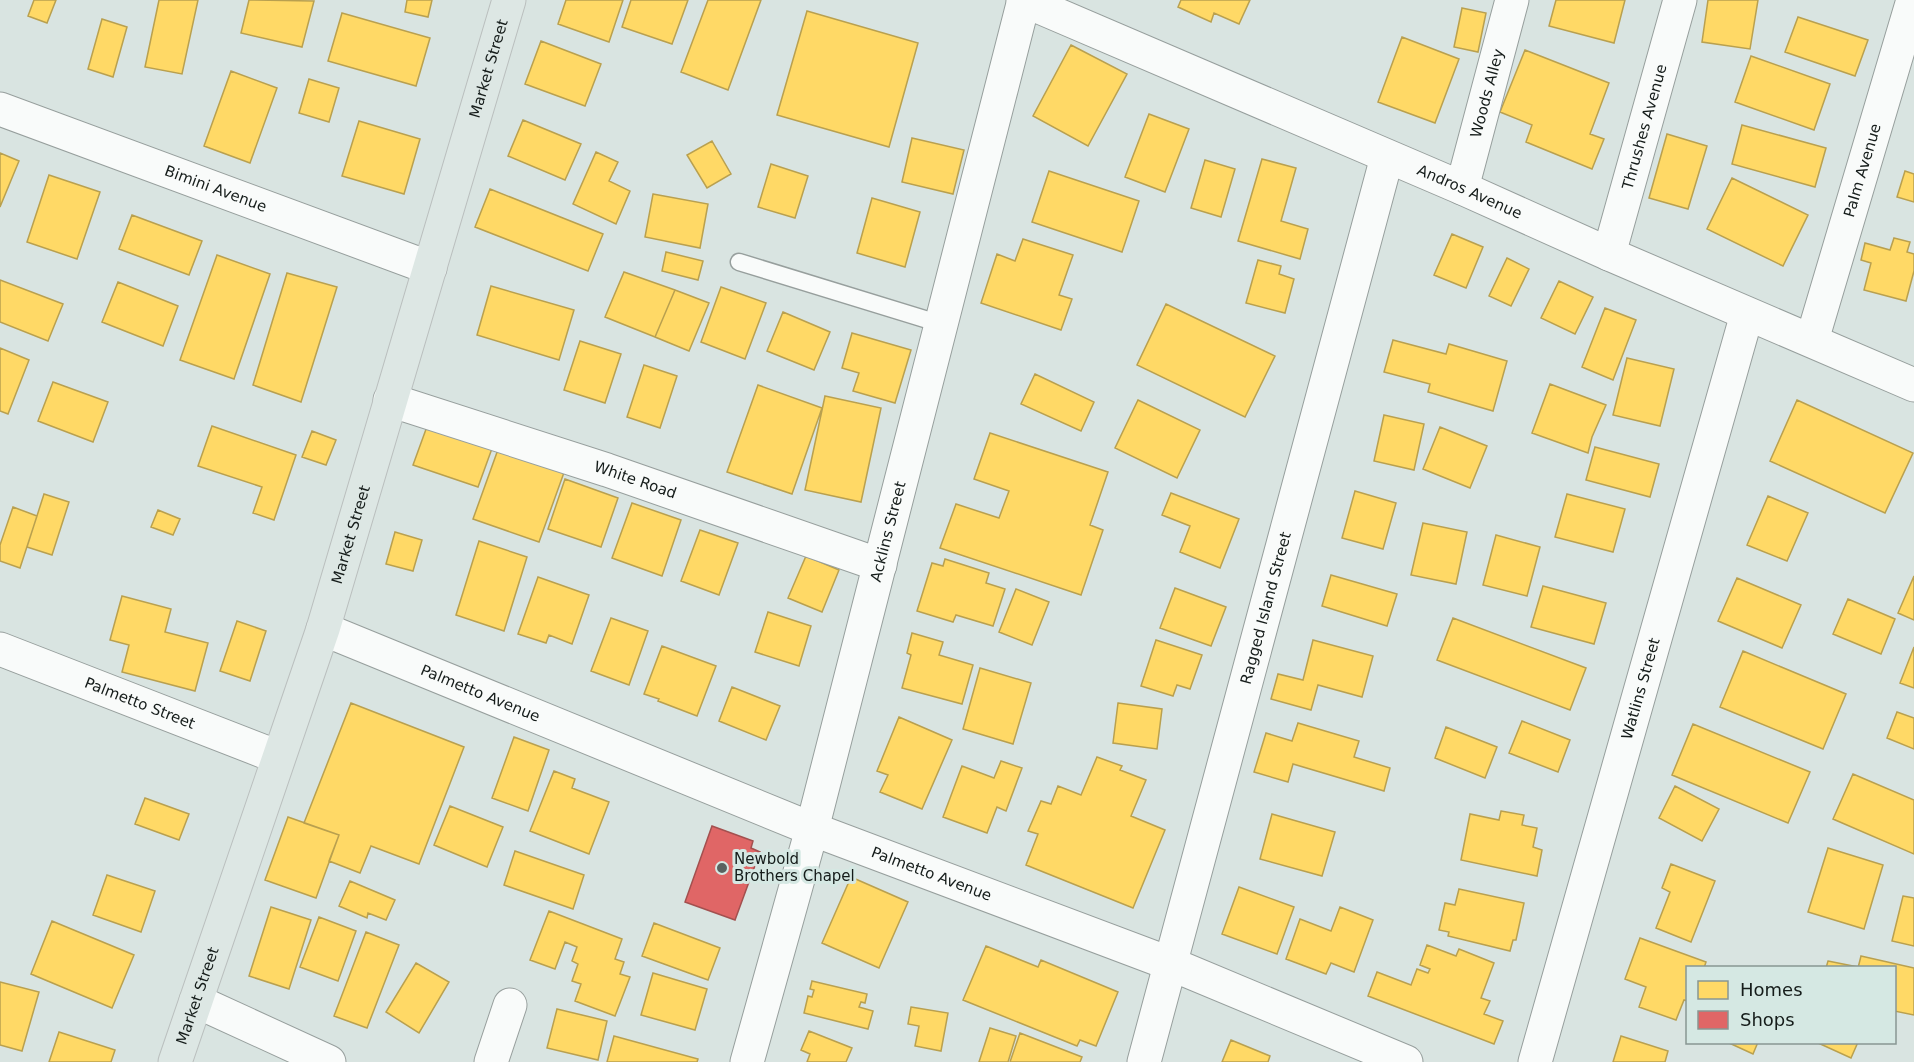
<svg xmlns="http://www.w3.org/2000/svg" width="1914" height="1062" font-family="'DejaVu Sans',sans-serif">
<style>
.homes{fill:#ffd966;stroke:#b9a04f;stroke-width:1.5}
.shops{fill:#e06666;stroke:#a3504f;stroke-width:1.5}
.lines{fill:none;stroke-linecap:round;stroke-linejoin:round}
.service-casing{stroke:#979f9d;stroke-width:19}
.minor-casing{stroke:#979f9d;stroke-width:35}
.primary-casing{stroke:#babfbe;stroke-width:35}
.service{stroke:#f9fbfa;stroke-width:16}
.minor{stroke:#f9fbfa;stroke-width:33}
.primary{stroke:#dde7e4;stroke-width:33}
.poi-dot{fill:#5a6260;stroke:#d5e8e3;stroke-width:2}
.labels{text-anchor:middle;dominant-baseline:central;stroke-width:6;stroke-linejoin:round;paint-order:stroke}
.street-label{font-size:15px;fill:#151c1a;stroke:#d5e8e3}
.poi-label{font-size:15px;fill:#151c1a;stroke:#d5e8e3;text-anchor:start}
</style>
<rect width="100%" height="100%" fill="#d9e4e1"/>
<path class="homes" d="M34,0h22l-9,23 -19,-7z
M159,0h39l-16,74 -37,-7z
M249,0l65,1 -12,46 -61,-14z
M407,0h25l-4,17 -23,-5z
M566,0h57l-14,42 -51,-18z
M631,0h57l-16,44 -50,-17z
M708,0h53l-33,90 -47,-18z
M1181,0h69l-11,24 -25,-11 -3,9 -33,-15z
M1556,0h69l-11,43 -65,-17z
M1708,0h50l-8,49 -48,-7z
M1462,8l24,5 -8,39 -24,-5z
M807,11l111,32 -29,104 -112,-32z
M342,13l88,25 -14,48 -88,-25z
M1798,17l70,23 -13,36 -70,-24z
M102,19l25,8 -14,50 -25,-8z
M1402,37l57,22 -24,64 -57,-21z
M541,41l60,23 -16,42 -60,-22z
M1071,45l56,29 -39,72 -55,-30z
M1525,50l84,33 -19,51 14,5 -12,30 -66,-27 6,-17 -32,-13z
M1751,56l79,28 -16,46 -79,-28z
M231,71l46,17 -27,75 -46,-17z
M309,79l30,9 -10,34 -30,-9z
M1149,114l40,15 -24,63 -40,-15z
M523,120l58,24 -16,36 -57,-24z
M359,121l61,18 -16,55 -62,-18z
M1742,125l84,23 -11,39 -83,-23z
M1667,134l40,12 -19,63 -39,-11z
M912,138l52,12 -11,44 -51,-12z
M712,141l19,33 -24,14 -20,-33z
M596,152l22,10 -9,19 21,10 -14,33 -43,-20z
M0,153l19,8 -19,46z
M1262,159l34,9 -15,53 27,8 -8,30 -62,-18z
M1205,160l30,9 -14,48 -30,-9z
M771,164l37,12 -13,42 -37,-11z
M1049,171l90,30 -17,51 -90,-30z
M1905,171l9,3v28l-17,-5z
M49,175l51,17 -23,67 -50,-17z
M1732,178l76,37 -25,51 -76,-37z
M490,189l113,45 -15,37 -113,-44z
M653,194l55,10 -8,44 -55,-11z
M872,198l48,14 -15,55 -48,-14z
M132,215l70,26 -13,34 -70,-26z
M1452,234l31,13 -17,41 -32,-13z
M1894,238l16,4 -3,10 7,2v17l-8,30 -42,-11 7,-27 -10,-3 4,-17 25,7z
M1023,239l50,16 -14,40 13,4 -11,31 -80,-27 16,-49 18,7z
M666,252l37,9 -5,19 -36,-9z
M217,255l53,19 -36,105 -54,-19z
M1507,258l22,11 -18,37 -22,-10z
M1258,260l23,6 -2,8 15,5 -9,34 -39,-10z
M624,272l51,18 -20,47 -50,-20z
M287,273l50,14 -36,115 -48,-17z
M0,280l63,24 -15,37 -48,-19z
M1559,281l34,16 -18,37 -34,-16z
M118,282l60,24 -15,40 -61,-24z
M491,286l83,24 -15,50 -82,-25z
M721,287l45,16 -21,56 -44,-17z
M675,290l34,13 -20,48 -34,-14z
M1166,304l109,52 -30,61 -108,-52z
M1605,308l31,12 -23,60 -31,-13z
M783,312l47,20 -16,38 -47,-19z
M852,333l59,17 -16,53 -42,-12 6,-18 -17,-5z
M1393,340l53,14 3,-10 58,17 -14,50 -65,-19 2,-8 -46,-12z
M580,341l41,13 -16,49 -41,-13z
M0,348l29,12 -21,54 -8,-3z
M1627,358l47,11 -14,57 -47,-11z
M644,365l33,11 -17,52 -33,-11z
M1035,374l59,28 -13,29 -60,-27z
M53,382l55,20 -15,40 -55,-21z
M1550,384l56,21 -14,32 -4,16 -56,-20z
M758,385l64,23 -30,86 -65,-22z
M825,396l56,12 -20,94 -56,-12z
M1138,400l62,30 -23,48 -62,-30z
M1797,400l116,53 -28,60 -115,-52z
M1384,415l40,9 -10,46 -40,-9z
M429,421l65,22 -16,44 -65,-22z
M212,426l84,29 -22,65 -21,-7 9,-26 -64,-21z
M1440,427l47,19 -17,42 -47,-19z
M312,431l24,9 -10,25 -24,-8z
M990,433l118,39 -18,53 13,5 -22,65 -141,-47 16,-44 43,14 10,-27 -35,-12z
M500,444l66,23 -27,75 -66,-23z
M1595,447l64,17 -9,33 -64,-17z
M565,479l53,19 -17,49 -53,-18z
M1355,491l41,12 -13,46 -41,-11z
M1171,493l68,26 -19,49 -40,-16 10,-26 -28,-11z
M44,494l25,8 -17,53 -25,-8z
M1567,494l58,15 -12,43 -58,-15z
M1768,496l40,17 -21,48 -40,-16z
M632,503l49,17 -19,56 -50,-18z
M13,507l24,9 -17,52 -20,-7v-16z
M158,510l22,9 -7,16 -22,-8z
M1423,523l44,9 -11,52 -45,-9z
M700,530l38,13 -19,52 -38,-14z
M395,532l27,8 -9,31 -27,-7z
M1496,535l44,12 -13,49 -44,-11z
M479,541l48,16 -23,74 -48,-16z
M806,556l33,14 -17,42 -34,-14z
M945,559l44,14 -3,10 19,6 -12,37 -37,-11 -3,7 -36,-11 15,-48 11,3z
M1331,575l66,19 -10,32 -65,-20z
M1914,576v44l-16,-7z
M538,577l51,18 -17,49 -23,-9 -3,8 -28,-9z
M1737,578l64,27 -19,43 -64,-27z
M1543,586l63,17 -12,41 -63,-17z
M1175,588l51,19 -15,39 -51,-18z
M1016,589l33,13 -17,43 -33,-13z
M122,596l49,13 -6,23 43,11 -13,48 -73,-19 7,-27 -19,-5z
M1848,599l47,20 -14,35 -48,-20z
M768,612l43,14 -12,40 -44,-14z
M611,618l37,13 -19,54 -38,-14z
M1453,618l133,50 -16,42 -133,-50z
M237,621l29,10 -16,50 -30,-10z
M912,633l31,9 -4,13 34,10 -11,39 -60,-16 9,-33 -4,-2z
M1156,640l46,15 -12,34 -13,-4 -4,11 -32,-10z
M1313,640l60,16 -11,41 -44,-12 -7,25 -40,-11 7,-25 25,6z
M662,646l54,20 -19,50 -39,-15 1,-2 -15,-5z
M1914,647v41l-14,-5z
M1743,651l103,43 -23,55 -103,-42z
M980,668l51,15 -18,61 -50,-15z
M732,687l48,19 -14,34 -47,-19z
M351,703l113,44 -45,117 -48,-18 -11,27 -31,-12 10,-26 -35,-12z
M1118,703l44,6 -5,40 -44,-6z
M1897,712l17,6v31l-27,-11z
M899,717l53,23 -30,69 -42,-17 8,-17 -11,-4z
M1522,721l48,19 -12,32 -49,-19z
M1298,723l61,18 -5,16 36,11 -6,23 -91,-27 -5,18 -34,-10 12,-39 26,8z
M1693,724l117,48 -22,51 -116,-48z
M1446,727l51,20 -12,31 -50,-20z
M514,737l35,13 -21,61 -36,-13z
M1097,757l25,9 -2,4 26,10 -15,36 34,14 -32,78 -107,-43 12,-31 -10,-3 13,-30 10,3 7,-18 23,9z
M1001,761l21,7 -16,43 -9,-4 -10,26 -44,-16 19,-51 32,12z
M554,771l21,8 -3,9 37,14 -20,52 -59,-23z
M1853,774l61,26v54l-81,-35z
M1675,786l44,23 -17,32 -43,-23z
M145,798l44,16 -10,26 -44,-16z
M450,806l53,21 -16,40 -53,-22z
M1501,811l23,4 -2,10 15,3 -4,19 9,3 -5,26 -76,-16 9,-46 29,6z
M1272,814l63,18 -13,44 -62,-17z
M288,817l51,18 -23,63 -51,-18z
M1828,848l55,17 -19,64 -56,-17z
M515,851l69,24 -11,34 -69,-24z
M1671,864l44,17 -24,61 -35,-14 14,-36 -8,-4z
M107,875l48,16 -14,41 -48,-17z
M851,877l57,25 -29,66 -57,-25z
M350,881l45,19 -9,20 -18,-7 -1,5 -28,-12z
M1239,887l55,20 -17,47 -55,-20z
M1459,889l65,14 -8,37h-3l-3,11 -62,-15 1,-4 -10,-2 6,-27 10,2z
M1903,896l11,2v48l-22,-5z
M271,907l40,13 -22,69 -40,-13z
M1340,907l33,13 -19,52 -23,-9 -5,11 -40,-15 14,-40 31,12z
M549,911l73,28 -7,20 9,3 -4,12 10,3 -15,39 -40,-15 6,-17 -9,-3 6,-17 -6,-3 5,-14 -12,-5 -10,27 -25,-9z
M319,917l37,14 -18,50 -38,-14z
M52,921l82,34 -22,53 -81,-34z
M654,923l66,25 -12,32 -66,-24z
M366,932l33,13 -32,83 -33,-12z
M1640,938l66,24 -2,6h-16v33l-4,-1 -8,20 -37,-13 7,-20 -21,-8z
M1427,945l29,11 3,-7 35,14 -13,35 9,3 -6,13 19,7 -9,23 -126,-48 9,-24 34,13 6,-16 11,4 2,-4 -10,-4z
M986,946l52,21 3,-7 77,32 -22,54 -16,-6 -3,6 -114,-46z
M1861,956l53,12v47l-20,-4v-43h-36z
M1828,961l30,6 -32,1z
M416,963l33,19 -30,51 -33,-21z
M653,973l54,16 -12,41 -54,-15z
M812,981l55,13 -2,9 -4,-1 -2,5 14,4 -5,18 -64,-16 4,-17 4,1 2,-7 -4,-1z
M0,982l39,10 -17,59 -22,-6z
M911,1007l37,6 -7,38 -26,-5 4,-20 -11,-2z
M557,1009l50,12 -9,39 -51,-12z
M990,1028l26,8 -8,26h-29z
M809,1031l43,17 -6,14h-39l3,-8 -9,-4z
M59,1032l56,18 -4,12h-62z
M1020,1033l62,24 -2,5h-70z
M614,1036l84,23 -1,3h-90z
M1621,1036l47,15 -3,11h-52z
M1231,1040l39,16 -2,6h-46z
M1727,1042h31l-5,12z
M1816,1042h42l-7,16z"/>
<path class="shops" d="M712,826l41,15 -2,7 9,4 -25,68 -50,-18z"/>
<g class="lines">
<defs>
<path id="service" d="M739,262l202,62"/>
<g id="minor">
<path id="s1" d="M1023,0l439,188 147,66 305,131"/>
<path id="s2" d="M0,109l430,159"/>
<path id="s3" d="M1462,188l50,-188"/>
<path id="s4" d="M1609,254l71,-254"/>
<path id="s5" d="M1812,340l101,-340"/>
<path id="s6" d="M390,400l217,70 273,95"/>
<path id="s7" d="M323,629l489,200 359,135 235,98"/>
<path id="s8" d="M0,649l278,108"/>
<path d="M196,1001l133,61"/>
<path d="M491,1062l19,-57"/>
<path id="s9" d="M747,1062l65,-233 212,-829"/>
<path id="s10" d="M1144,1062l243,-905"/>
<path id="s11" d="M1535,1062l212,-748"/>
</g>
<g id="primary">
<path id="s12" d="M175,1062l148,-433 186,-629"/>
</g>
</defs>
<use href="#service" class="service-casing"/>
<use href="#minor" class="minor-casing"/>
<use href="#primary" class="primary-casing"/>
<use href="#service" class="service"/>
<use href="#minor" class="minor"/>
<use href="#primary" class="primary"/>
</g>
<circle class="poi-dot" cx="722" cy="868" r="6"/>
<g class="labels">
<g class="street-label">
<text stroke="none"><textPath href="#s12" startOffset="1042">Market Street</textPath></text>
<text stroke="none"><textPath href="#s3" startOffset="98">Woods Alley</textPath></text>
<text stroke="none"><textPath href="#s4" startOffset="132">Thrushes Avenue</textPath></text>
<text stroke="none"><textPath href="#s5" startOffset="177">Palm Avenue</textPath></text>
<text stroke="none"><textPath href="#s2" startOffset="230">Bimini Avenue</textPath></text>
<text stroke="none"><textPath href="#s1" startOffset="486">Andros Avenue</textPath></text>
<text stroke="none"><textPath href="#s6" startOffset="258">White Road</textPath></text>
<text stroke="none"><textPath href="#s9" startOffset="549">Acklins Street</textPath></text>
<text stroke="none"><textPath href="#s12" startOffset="556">Market Street</textPath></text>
<text stroke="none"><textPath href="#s10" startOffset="470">Ragged Island Street</textPath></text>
<text stroke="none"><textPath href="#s11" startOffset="388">Watlins Street</textPath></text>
<text stroke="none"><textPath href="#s7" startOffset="170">Palmetto Avenue</textPath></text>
<text stroke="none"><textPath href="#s8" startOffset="150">Palmetto Street</textPath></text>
<text stroke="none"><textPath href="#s7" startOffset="656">Palmetto Avenue</textPath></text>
<text stroke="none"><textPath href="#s12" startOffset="70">Market Street</textPath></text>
</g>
<g class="poi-label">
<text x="734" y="859">Newbold<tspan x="734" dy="17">Brothers Chapel</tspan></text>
</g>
</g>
<rect x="1686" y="966" width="210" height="78" fill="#d5e8e3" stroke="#889693" stroke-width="1.5"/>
<rect x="1698" y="981" width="30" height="18" fill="#ffd966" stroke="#889693" stroke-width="1.5"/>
<text x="1740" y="996" font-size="18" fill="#151c1a">Homes</text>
<rect x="1698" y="1011" width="30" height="18" fill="#e06666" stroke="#889693" stroke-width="1.5"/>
<text x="1740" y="1026" font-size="18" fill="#151c1a">Shops</text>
</svg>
